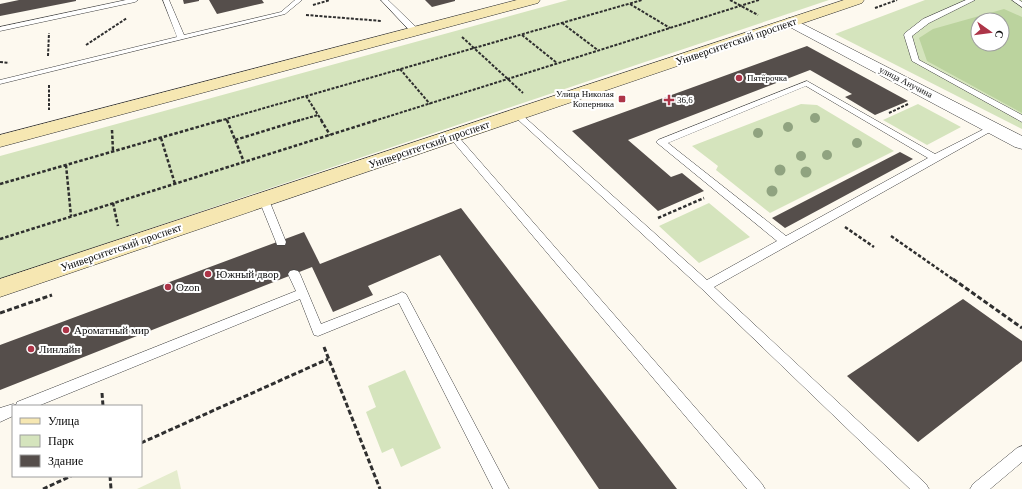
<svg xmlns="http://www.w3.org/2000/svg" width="1022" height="489" font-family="Georgia,serif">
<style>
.green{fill:#d5e4bd;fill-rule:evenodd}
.forest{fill:#bbd39e;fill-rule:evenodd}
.pitch{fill:#e5eccd}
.building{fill:#554e4b}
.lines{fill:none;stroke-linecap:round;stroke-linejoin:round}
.lane-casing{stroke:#404040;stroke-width:1}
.street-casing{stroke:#404040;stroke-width:1}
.secondary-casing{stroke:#2f2f2f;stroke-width:1}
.path-far2{stroke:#2f2f2f;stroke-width:2;stroke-dasharray:3 1.5;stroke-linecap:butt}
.path-far1{stroke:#2f2f2f;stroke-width:2.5;stroke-dasharray:3.5 2;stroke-linecap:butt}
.path{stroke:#2f2f2f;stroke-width:3;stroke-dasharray:5 2.5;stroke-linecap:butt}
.lane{fill:#fff;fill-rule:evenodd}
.street{fill:#fff;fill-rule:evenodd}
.secondary{fill:#f6e7b2;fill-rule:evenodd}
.tree{fill:#90a380}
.poi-dot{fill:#ad3548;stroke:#fff;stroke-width:1.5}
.labels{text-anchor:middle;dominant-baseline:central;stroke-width:4;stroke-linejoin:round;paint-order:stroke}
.far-poi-label{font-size:9px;fill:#0d0d0d;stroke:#fff;text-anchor:start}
.far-street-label{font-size:9px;fill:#0d0d0d;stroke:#fff}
.street-label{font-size:11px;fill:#0d0d0d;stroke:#fff}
.poi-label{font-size:11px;fill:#0d0d0d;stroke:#fff;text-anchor:start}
</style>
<rect width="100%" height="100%" fill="#fdf9ef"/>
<path class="green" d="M568,0h261l-829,279v-123z
M925,0h97v129l-187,-95zM978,20h24v24h-24z
M801,104l16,1 77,46 -124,62 -54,-43 2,-4 -26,-20z
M918,104l43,23 -34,18 -44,-25z
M709,203l41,34 -51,26 -40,-37z
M405,370l36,78 -40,19 -8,-19 -11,5 -16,-41 10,-5 -8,-21z"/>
<path class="forest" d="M1004,9l18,8v96l-95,-52 -8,-23 14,-9zM978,20h24v24h-24z"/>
<path class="pitch" d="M177,470l4,19h-44z"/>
<path class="building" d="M19,0h57v1l-76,15v-12z
M183,0h16v1l-15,3z
M209,0h53l2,3 -47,11z
M425,0h30v1l-23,6z
M807,46l101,55 -33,14 -30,-18 7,-3 -42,-24 -182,70 43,37 11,-4 22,18 -46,20 -86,-80z
M900,152l13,7 -128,69 -13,-10z
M461,208l216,281h-78l-159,-234 -72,31 5,9 -40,17 -21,-45 -312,123v-45l304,-113 16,32z
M963,299l59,42v20l-104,81 -71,-66z"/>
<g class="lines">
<defs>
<path id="lane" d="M126,0h12l-3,2 -135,29v-4z
M163,0h6l15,35 97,-23 14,-12h7l-17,14 -285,70v-4l177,-43z
M381,0h7l31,30v4h-6z
M966,0h9l-46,23 -17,13 7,24 103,55v7l-110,-61 -8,-26 1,-2 18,-14z
M1012,0h7l3,2v5z
M807,81l128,73 55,-28 3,-1 4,3 -283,159 212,197 3,5h-19l-208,-200 -189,-174 1,-2h6l187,167 70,-39 -121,-99 2,-2zM806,86l122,72 -142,78 -118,-93z
M453,133l3,1 306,350 3,5h-18l-297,-351 -2,-2 2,-2z
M264,197l5,3 17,42 -1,3h-8l-1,-3 -17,-42z
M294,270l4,1 2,3 21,50 77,-30 4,-2 4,2 103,195h-16l-94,-186 -81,33 -4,-1 -14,-36 -262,107h-25v10l-13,6v-14l13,-4 3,1 1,-3 279,-111 -8,-17 2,-3z
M1022,446v16l-32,27h-20l3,-5 44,-36z"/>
<path id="street" d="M791,18l231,118v13l-7,-2 -229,-122 -2,-3 2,-3z"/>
<path id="secondary" d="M517,0h23l-2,3 -538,144v-12z
M844,0h20l-2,3 -862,294v-18z"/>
</defs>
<use href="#lane" class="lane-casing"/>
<use href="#street" class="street-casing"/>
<use href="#secondary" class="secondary-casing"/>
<path class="path-far2" d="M730,0l28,15
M630,4l40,24
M313,5l17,-5
M875,8l22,-8
M306,15l76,6
M562,23l37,28
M522,35l35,28
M462,37l61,56
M86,45l41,-27
M48,56l1,-23
M0,62l9,1
M400,69l30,35
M49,85v25
M306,96l16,25
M889,113l19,-9
M226,119l1,2
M219,121l423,-121
M297,121l21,-6
M374,121l385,-121"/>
<path class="path-far1" d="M227,120l17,42
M321,120l9,15
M112,130l1,21
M161,138l14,46
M235,140l65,-20
M66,165l5,51
M0,184l222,-64
M113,203l5,23
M658,218l46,-20
M845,227l29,20
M891,236l63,44
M0,239l377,-119"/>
<path class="path" d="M953,279l69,49
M0,313l52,-18
M324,347l56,142
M102,393l1,13
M141,443l187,-84
M110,476l1,13
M43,489l28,-13"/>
<use href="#lane" class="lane"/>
<use href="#street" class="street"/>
<use href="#secondary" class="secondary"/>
</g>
<g class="tree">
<circle cx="815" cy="118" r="5"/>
<circle cx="788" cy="127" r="5"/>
<circle cx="758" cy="133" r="5"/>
<circle cx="857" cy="143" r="5"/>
<circle cx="827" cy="155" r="5"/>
<circle cx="801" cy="156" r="5"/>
<circle cx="780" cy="170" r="5.5"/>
<circle cx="806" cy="172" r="5.5"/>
<circle cx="772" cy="191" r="5.5"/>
</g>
<g class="poi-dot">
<circle cx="739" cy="78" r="4"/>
<rect x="618" y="95" width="8" height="8" rx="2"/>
<path d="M667 94h4v4h4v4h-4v4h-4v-4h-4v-4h4z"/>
<circle cx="208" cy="274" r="4"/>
<circle cx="168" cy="287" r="4"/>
<circle cx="66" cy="330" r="4"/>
<circle cx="31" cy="349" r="4"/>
</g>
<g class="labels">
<g class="far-poi-label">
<text x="747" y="78">Пятёрочка</text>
<text x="614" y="94" text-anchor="end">Улица Николая<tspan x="614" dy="10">Коперника</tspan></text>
<text x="677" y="100">36,6</text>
</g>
<g class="far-street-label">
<text transform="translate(906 82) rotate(27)">улица Анучина</text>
</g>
<g class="street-label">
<text transform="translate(736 41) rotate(-19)">Университетский проспект</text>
<text transform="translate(429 144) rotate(-19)">Университетский проспект</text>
<text transform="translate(121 247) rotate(-19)">Университетский проспект</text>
</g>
<g class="poi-label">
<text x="216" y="274">Южный двор</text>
<text x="176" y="287">Ozon</text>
<text x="74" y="330">Ароматный мир</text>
<text x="39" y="349">Линлайн</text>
</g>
</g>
<rect x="12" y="405" width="130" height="72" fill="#ffffff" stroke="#9e9e9e"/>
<rect x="20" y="418" width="20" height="6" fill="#f6e7b2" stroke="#9e9e9e"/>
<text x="48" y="425" font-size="12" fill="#0d0d0d">Улица</text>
<rect x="20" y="435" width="20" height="12" fill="#d5e4bd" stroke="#9e9e9e"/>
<text x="48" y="445" font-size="12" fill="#0d0d0d">Парк</text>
<rect x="20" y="455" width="20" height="12" fill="#554e4b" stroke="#9e9e9e"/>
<text x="48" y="465" font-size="12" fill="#0d0d0d">Здание</text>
<g transform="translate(990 32) rotate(104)"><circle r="19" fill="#ffffff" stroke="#9e9e9e"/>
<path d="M0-3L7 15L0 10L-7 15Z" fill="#ad3548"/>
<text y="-6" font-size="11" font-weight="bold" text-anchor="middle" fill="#0d0d0d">С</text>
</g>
</svg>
